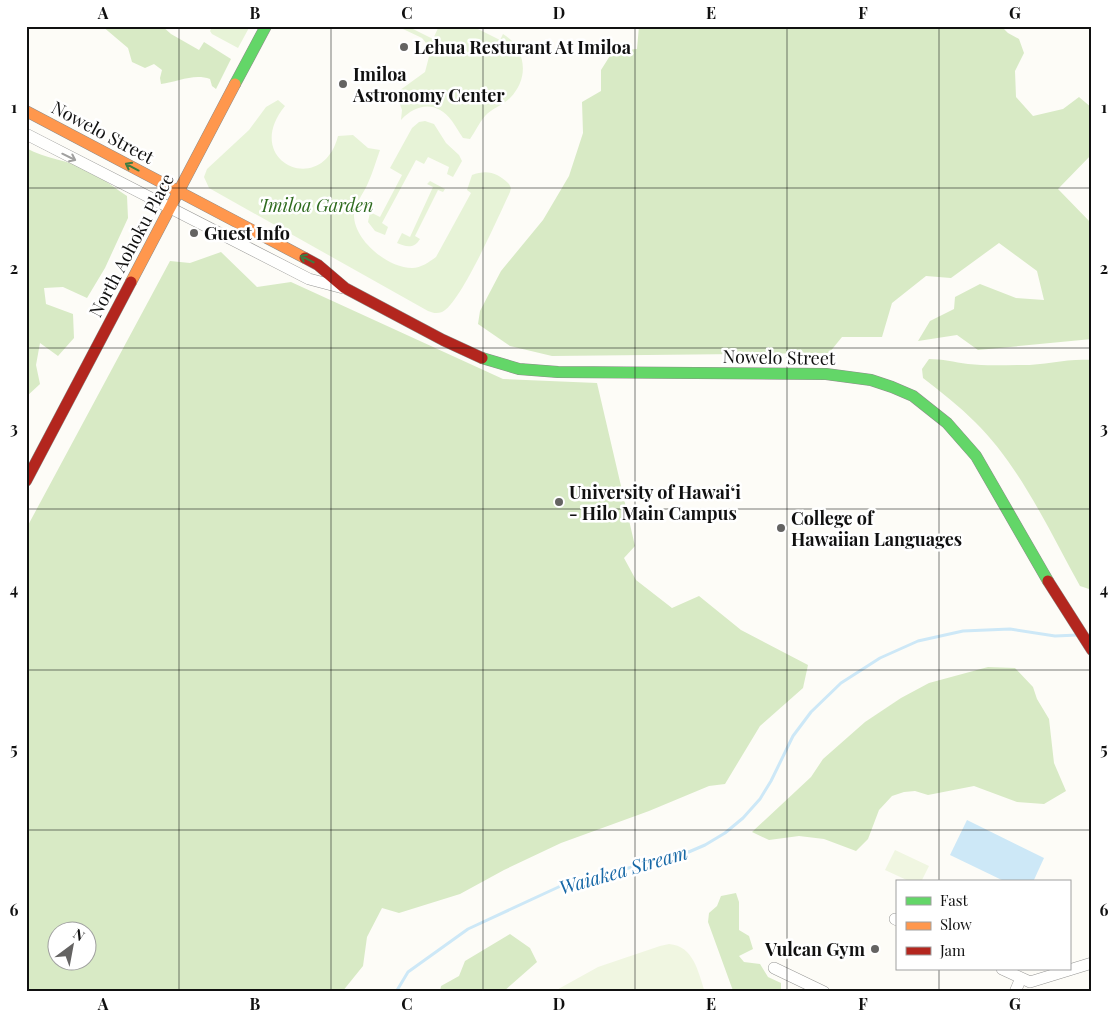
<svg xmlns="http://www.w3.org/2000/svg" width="1118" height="1018" font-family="'Playfair Display',serif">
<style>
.green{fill:#e7f3d7}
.forest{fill:#d8eac5;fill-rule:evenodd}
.pitch{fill:#f0f6e1}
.water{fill:#cde8f7}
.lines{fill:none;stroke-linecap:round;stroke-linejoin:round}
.stream{stroke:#cde8f7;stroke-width:3}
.street-casing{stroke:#979795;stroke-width:12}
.fast-casing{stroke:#8e8d8b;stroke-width:12}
.slow-casing{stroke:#8e8d8b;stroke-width:12}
.jam-casing{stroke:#8e8d8b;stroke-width:12}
.street{stroke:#fffffe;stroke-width:11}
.fast{stroke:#63d668;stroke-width:11}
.slow{stroke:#ff974d;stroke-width:11}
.jam{stroke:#b3261e;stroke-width:11}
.oneway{stroke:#a0a09f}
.oneway2{stroke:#3e7d41}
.grid{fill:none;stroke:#111;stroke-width:1;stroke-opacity:0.55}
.poi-dot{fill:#646362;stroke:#fff;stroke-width:2}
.labels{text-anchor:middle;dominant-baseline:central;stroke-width:5;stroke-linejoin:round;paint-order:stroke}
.poi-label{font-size:18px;font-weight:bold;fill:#111;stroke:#fff;text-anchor:start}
.street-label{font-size:18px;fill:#111;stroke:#fff}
.park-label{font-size:18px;font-style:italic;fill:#2f6b1f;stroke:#fff}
.water-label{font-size:19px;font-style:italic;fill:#1768a6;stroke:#fff}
.neatline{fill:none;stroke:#111;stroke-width:2}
.grid-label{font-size:16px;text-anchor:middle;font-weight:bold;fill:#111}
</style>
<rect width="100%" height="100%" fill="#fdfcf7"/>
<path class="green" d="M215,26h35l-12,22 -26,-14 -2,-3 2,-4z
M400,26h7l26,13 6,-13h33l28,14 3,-6c23,14 27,44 7,64 -7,7 -19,11 -25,18 -6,7 -10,16 -15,23l-7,-1c-4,-6 -7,-11 -11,-17 -15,-20 -35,-18 -51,-1l1,-10 -6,-17 29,-21 6,-23 -9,-11 -19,-9z
M278,100l7,6c-45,55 37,93 53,30l15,-1 15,13 12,2c-4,11 -7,22 -12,33 -4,10 -13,20 -14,31 -1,26 34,54 58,54 9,0 17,-6 24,-11l35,-64 -4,-3 5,-15c15,-6 26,-2 37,9l2,4 -1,4c-10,21 -50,113 -68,120 -5,2 -9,1 -14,-1l-219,-123 -5,-11 3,-8 42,-39 17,-23z
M425,121l9,3 12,19 13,12 3,6 -9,16 -6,-3 2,-7 -21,-10 -4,7 -8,-4 -34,63 6,4 -3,8 -10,-4 -7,-9 2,-10 10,5 22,-42 -12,-7 22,-40 7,-6z
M430,181l15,8 -2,3 -5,-2 -23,46 5,3c-6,10 -14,8 -23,4l5,-10 8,4 23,-50 -6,-3z"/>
<path class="forest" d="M102,26h60l9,8 28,16 5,-8 27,17 -15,30 -4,-3 -2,-7c-16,-6 -33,3 -49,5l-1,-6 2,-8 -8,-6 -9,4 -13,-6 -4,-14z
M639,26h362l7,7 11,6 5,14 -9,18 1,26 17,19 30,-7 16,-12 13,11v46l-34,35 34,35v115l-114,11 -21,-15 -39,6 12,-20 24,-12 1,-12 25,-13 36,14 28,2 -7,-29 -38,-28 -48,35 -25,-2 -34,27 -10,34h-40l-13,16 -277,3 -42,-10 -32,-22 2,-13 21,-40 42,-51 26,-44 14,-43 -1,-31 19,-11v-21l12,-19 24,-2z
M26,148c20,11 42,12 62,22 14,7 26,18 39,26l1,22 -23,50 -18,30 -24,-11 -19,1 2,16 27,10 1,24 -16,18 -18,-13 -4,22 4,19 -14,13z
M221,252l36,35 34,-5 212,97 94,4 38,163 -11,12 12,22 36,28 27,-12 42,34 67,35 -5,23 -43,38 -35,58 -16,2 -60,25 -88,32 -57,27 -44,24 -61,19 -17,-5 -15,29 -4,29 -21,26h-316v-463l144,-268 20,2zM88,930v30h-30v-30z
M929,359c13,0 25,3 39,5 17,2 36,1 54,1 24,0 46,-7 70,-5v230l-12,-4c-30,-54 -60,-120 -105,-164 -16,-16 -34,-30 -52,-44l-1,-9z
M988,667l27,1 18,19 4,12 12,20 5,44 12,28 -22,13 -27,-2 -43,-16 -46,9 -13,-4 -11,1 -12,4 -13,14 -11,29 -12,12 -32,-12 -25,-3 -30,4 -17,-8 59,-55 12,-18 42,-37 36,-24 28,-15z
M736,893l3,9v28l10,6 4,13 -14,7 5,6 16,2 8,13 13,6v9h-47l-2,-4 -24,-66 1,-9 8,-7 4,-10z
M510,934l20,14 7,14 -34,30h-63l1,-6 18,-10 6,-15z"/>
<path class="pitch" d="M895,850l34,16 -8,16h-10l-26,-12z
M669,944c25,2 29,28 36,48h-152l45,-25 62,-21z"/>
<path class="water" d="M967,820l77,38 -11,24h-27l-56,-27z"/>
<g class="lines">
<path class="stream" d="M396,992l12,-20 60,-43 97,-45 119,-30 21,-9 20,-12 18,-15 17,-19 11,-18 22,-45 18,-24 30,-29 39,-25 38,-17 45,-10 47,-2 45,7 23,-1"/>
<defs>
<path id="street" d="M26,134l283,145 34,9
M895,919l2,1
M774,968l50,24
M1002,969l28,13 62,-19
M1015,992l6,-14"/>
<path id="fast" d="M235,84l31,-58
M482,358l37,11 39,3 268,2 45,6 21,7 21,9 34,27 29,33 72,125"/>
<path id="slow" d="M26,111l279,147
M131,282l104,-198"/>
<path id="jam" d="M305,258l13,7 27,23 98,52 39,18
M26,481l105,-199
M1048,581l44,69"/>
</defs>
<use href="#street" class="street-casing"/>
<use href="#fast" class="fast-casing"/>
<use href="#slow" class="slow-casing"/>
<use href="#jam" class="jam-casing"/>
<use href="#street" class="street"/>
<use href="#fast" class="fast"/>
<use href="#slow" class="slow"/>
<use href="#jam" class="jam"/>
</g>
<defs><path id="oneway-shaft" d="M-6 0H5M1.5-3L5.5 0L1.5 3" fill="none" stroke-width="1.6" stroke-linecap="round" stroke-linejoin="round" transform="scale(1.25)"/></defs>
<use class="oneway" href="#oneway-shaft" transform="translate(69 157) rotate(26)"/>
<g class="oneway2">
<use href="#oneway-shaft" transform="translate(132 167) rotate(-152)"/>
<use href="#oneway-shaft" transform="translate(307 259) rotate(-153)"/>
</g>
<path class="grid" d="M179,26v966M331,26v966M483,26v966M635,26v966M787,26v966M939,26v856M26,188h1066M26,348h1066M26,509h1066M26,670h1066M26,830h1066M939,969v23"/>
<g class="poi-dot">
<circle cx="404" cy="47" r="5"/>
<circle cx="343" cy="84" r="5"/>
<circle cx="194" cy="233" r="5"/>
<circle cx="559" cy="502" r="5"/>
<circle cx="781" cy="528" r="5"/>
<circle cx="875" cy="949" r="5"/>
</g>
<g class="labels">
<g class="poi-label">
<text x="414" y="47">Lehua Resturant At Imiloa</text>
<text x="353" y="74">Imiloa<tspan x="353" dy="21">Astronomy Center</tspan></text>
<text x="204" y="233">Guest Info</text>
<text x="569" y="492">University of Hawaiʻi<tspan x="569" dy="21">- Hilo Main Campus</tspan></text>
<text x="791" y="518">College of<tspan x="791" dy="21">Hawaiian Languages</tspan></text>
<text x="865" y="949" text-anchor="end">Vulcan Gym</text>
</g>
<g class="street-label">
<text transform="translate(103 132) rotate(28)">Nowelo Street</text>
<text transform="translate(131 245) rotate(-62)">North Aohoku Place</text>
<text transform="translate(779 357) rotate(1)">Nowelo Street</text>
</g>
<g class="park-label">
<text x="316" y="205">'Imiloa Garden</text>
</g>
<g class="water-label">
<text transform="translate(623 869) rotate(-16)">Waiakea Stream</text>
</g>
</g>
<rect width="1118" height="1018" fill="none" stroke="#ffffff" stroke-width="55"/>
<rect x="896" y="880" width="175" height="90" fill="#ffffff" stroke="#a0a0a0"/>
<rect x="906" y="897" width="25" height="8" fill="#63d668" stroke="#a0a0a0"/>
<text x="940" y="906" font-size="15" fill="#111111">Fast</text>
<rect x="906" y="922" width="25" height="8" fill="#ff974d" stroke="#a0a0a0"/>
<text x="940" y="930" font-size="15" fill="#111111">Slow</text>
<rect x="906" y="947" width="25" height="8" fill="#b3261e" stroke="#a0a0a0"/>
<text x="940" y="956" font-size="15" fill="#111111">Jam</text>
<g transform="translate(72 946) rotate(32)"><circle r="24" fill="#ffffff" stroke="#a0a0a0"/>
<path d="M0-4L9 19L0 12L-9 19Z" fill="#646362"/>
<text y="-8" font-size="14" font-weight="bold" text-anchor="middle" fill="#111111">N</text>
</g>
<rect x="28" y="28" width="1062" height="962" class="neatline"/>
<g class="grid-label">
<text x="103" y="19">A</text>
<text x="255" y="19">B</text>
<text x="407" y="19">C</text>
<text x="559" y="19">D</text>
<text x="711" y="19">E</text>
<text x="863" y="19">F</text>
<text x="1015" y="19">G</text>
<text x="14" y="113">1</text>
<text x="1104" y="113">1</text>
<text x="14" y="274">2</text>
<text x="1104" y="274">2</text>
<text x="14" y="434">3</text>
<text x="1104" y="434">3</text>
<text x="14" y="595">4</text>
<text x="1104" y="595">4</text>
<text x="14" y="755">5</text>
<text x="1104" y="755">5</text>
<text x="14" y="916">6</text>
<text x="1104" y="916">6</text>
<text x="103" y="1010">A</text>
<text x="255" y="1010">B</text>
<text x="407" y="1010">C</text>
<text x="559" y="1010">D</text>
<text x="711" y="1010">E</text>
<text x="863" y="1010">F</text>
<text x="1015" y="1010">G</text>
</g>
</svg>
